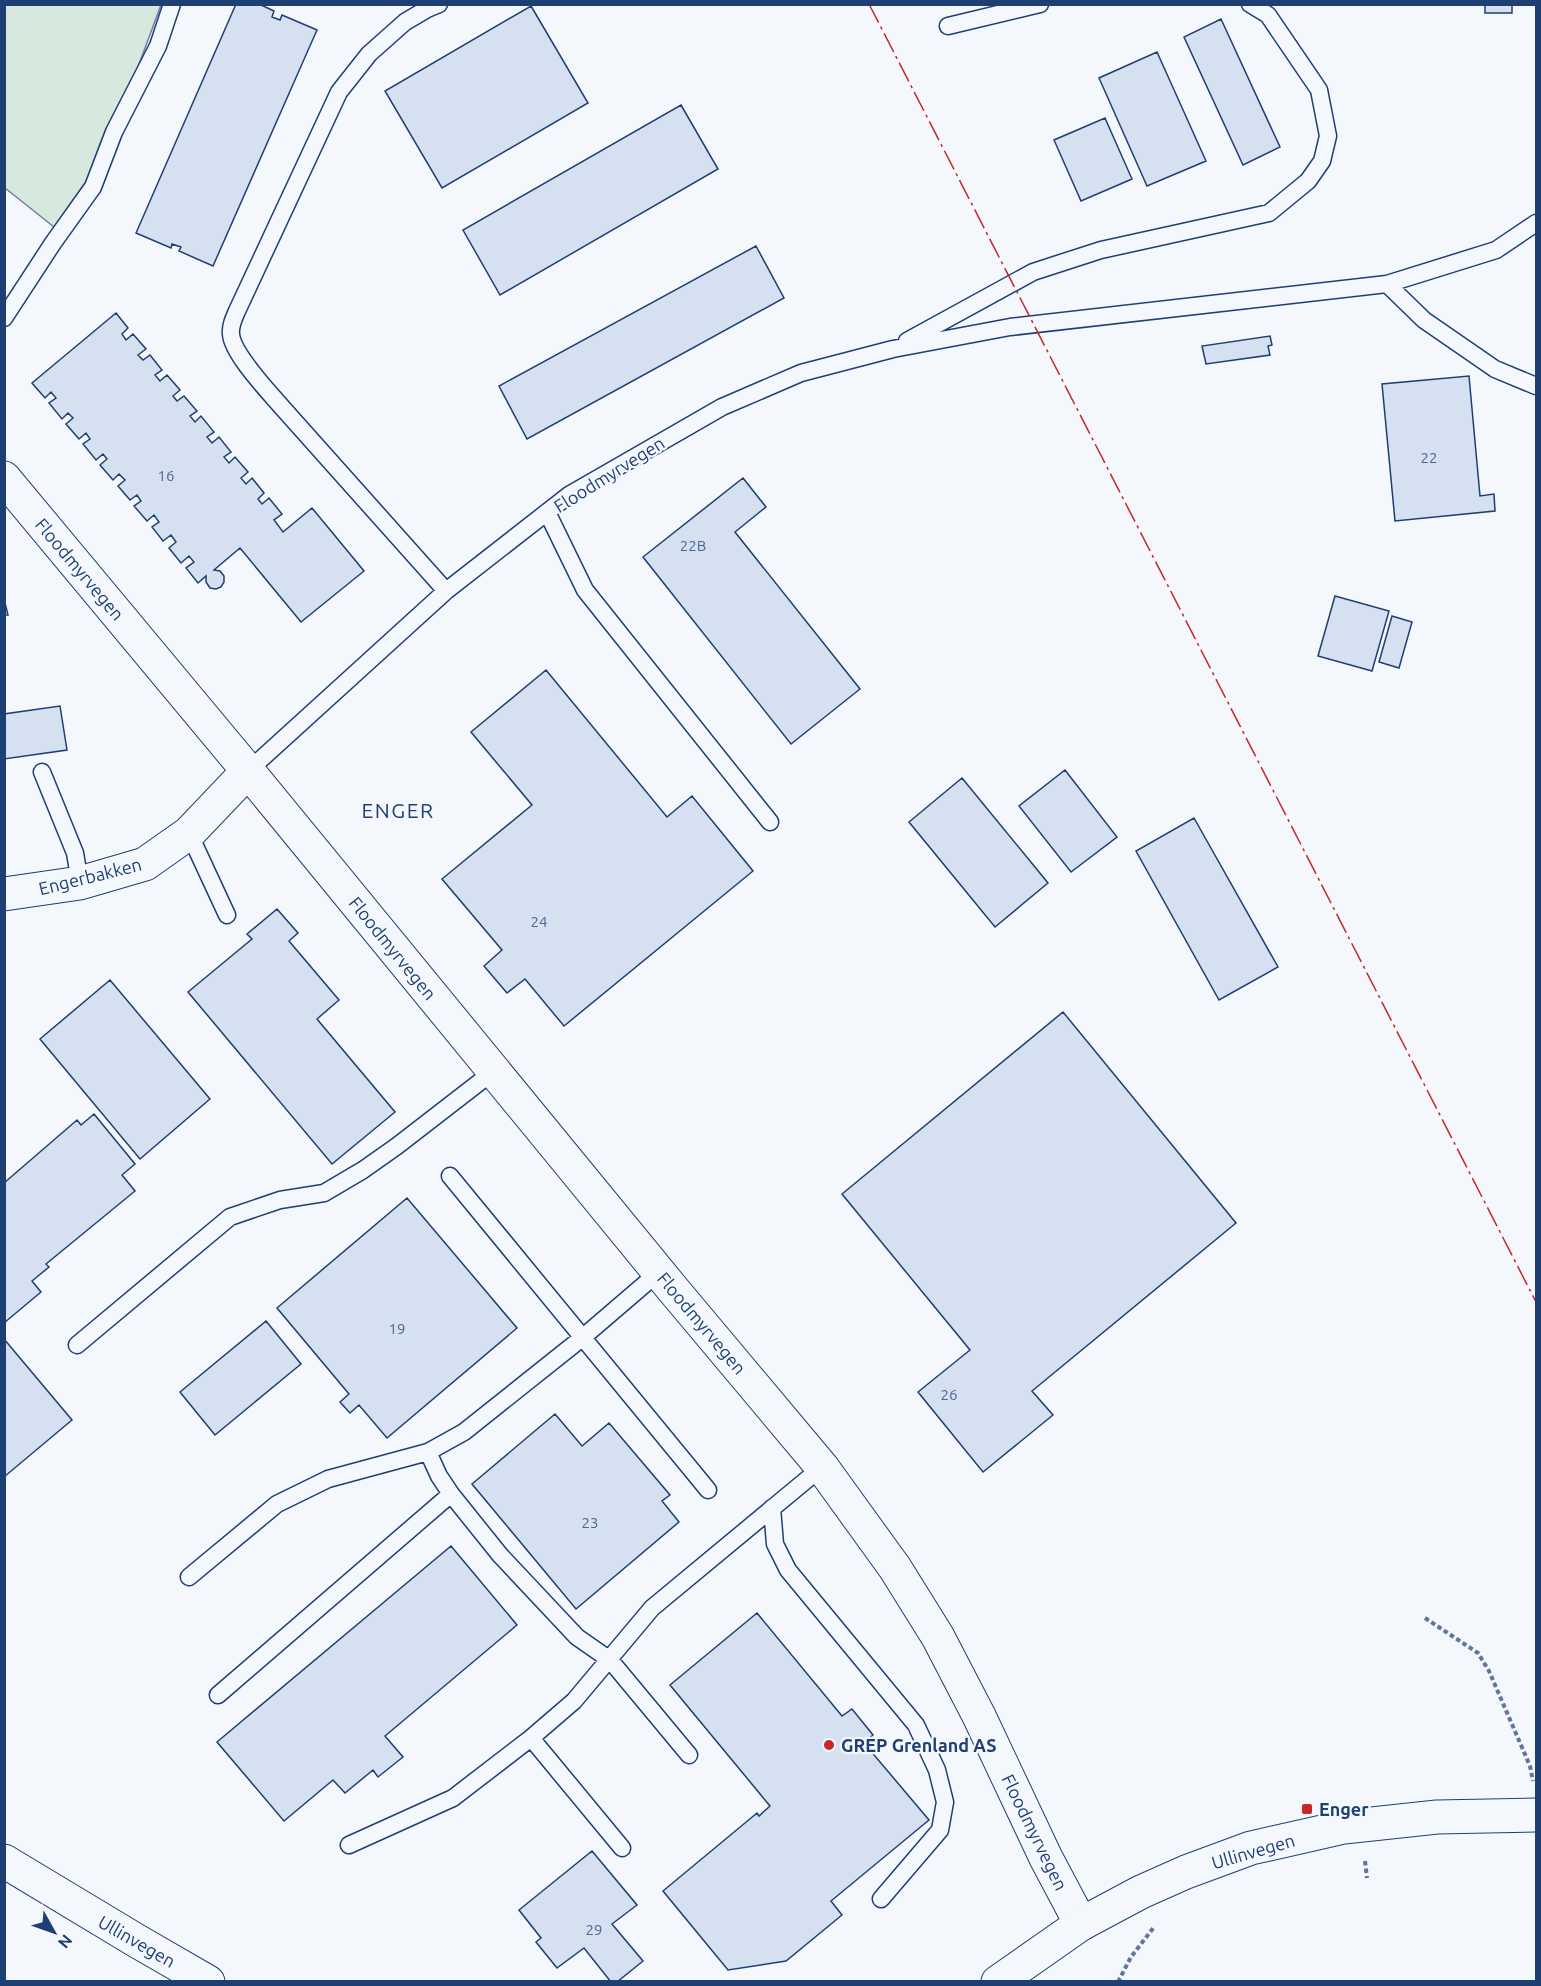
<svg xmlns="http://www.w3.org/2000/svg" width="1541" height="1986" font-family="Ubuntu,sans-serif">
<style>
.green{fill:#d7e8df;stroke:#687fa3;stroke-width:1.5}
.building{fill:#d5e0f0;stroke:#1d3f73;stroke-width:1.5}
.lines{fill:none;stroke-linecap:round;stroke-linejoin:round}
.service-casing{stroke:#1d3f73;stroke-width:19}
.minor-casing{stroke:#1d3f73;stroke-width:35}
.secondary-casing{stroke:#1d3f73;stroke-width:35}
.path{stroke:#5e769c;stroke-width:4;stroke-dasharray:4.5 3;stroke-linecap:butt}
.service{stroke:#f4f7fb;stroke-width:16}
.minor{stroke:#f4f7fb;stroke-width:33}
.secondary{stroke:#f4f7fb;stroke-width:33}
.power{stroke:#c62828;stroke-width:1.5;stroke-dasharray:21 4.5 3 4.5;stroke-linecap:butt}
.poi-dot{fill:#c62828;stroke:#f4f7fb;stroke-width:2}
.labels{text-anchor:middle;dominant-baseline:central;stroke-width:4.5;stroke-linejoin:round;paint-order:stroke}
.number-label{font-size:15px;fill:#4b6792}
.street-label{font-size:18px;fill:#1d3f73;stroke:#f4f7fb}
.poi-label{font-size:18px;font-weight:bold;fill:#1d3f73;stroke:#f4f7fb;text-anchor:start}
.quarter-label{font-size:21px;letter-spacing:1.5px;fill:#1d3f73;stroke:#f4f7fb}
</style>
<rect width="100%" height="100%" fill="#f4f7fb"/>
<path class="green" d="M4,5h157l-55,148 -52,74 -49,-39z"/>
<path class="building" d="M236,4h23l15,7 -2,6 8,3 2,-5 35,15 -104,236 -34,-15 2,-4 -9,-3 -1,4 -35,-15z
M1485,4h27v9h-27z
M531,6l57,97 -146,85 -57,-97z
M1221,19l59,128 -37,18 -59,-128z
M1157,52l49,109 -59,25 -48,-108z
M681,105l37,64 -218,126 -37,-65z
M1105,118l27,61 -51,22 -27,-61z
M756,246l28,52 -257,141 -28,-53z
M116,313l12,15 -6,6 4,6 7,-6 13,15 -8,6 5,5 7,-5 12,15 -7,5 5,6 7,-6 13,15 -7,6 4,5 7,-5 13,15 -7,5 5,6 6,-6 13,16 -7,5 5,6 7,-6 12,15 -7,5 5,6 6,-6 13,15 -7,6 5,6 6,-6 12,15 -6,6 4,5 7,-6 13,16 -8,6 9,12 29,-24 52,63 -63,51 -61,-74 -26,22 6,1 4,5v6l-3,5 -5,2 -6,-1 -4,-6v-6l-8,7 -12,-15 8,-6 -5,-6 -8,7 -12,-15 7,-6 -5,-7 -8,6 -11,-14 7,-5 -5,-7 -7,6 -13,-15 7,-5 -4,-6 -7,5 -12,-14 7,-6 -6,-6 -6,6 -13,-15 7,-6 -4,-5 -7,6 -13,-16 7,-5 -4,-6 -7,6 -13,-15 7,-6 -5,-5 -6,6 -13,-16 7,-5 -5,-6 -6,6 -13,-15z
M1270,336l2,9 -4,1 2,9 -64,9 -4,-18z
M1469,376l11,120 14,-2 1,17 -100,10 -13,-137z
M743,478l23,29 -31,25 125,157 -69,55 -148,-187z
M1335,596l54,15 -17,60 -54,-15z
M4,599l4,16h-4z
M1392,616l20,6 -13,46 -20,-6z
M546,670l121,147 25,-21 61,75 -189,155 -39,-47 -18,14 -23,-27 18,-16 -60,-71 90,-74 -61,-73z
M60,706l7,44 -63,9v-45z
M1065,770l52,67 -46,35 -52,-66z
M962,778l86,105 -53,44 -86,-105z
M1194,818l84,149 -59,33 -83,-149z
M277,909l21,24 -9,8 50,59 -22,19 78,93 -63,52 -144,-172 64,-53 -5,-5z
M110,980l100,119 -70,60 -100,-120z
M1063,1012l173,211 -204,168 21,24 -70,57 -65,-80 52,-42 -128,-156z
M94,1114l41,50 -13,11 13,16 -89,73 3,3 -17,14 9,11 -37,31v-140l73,-63 4,5z
M407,1198l110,130 -130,110 -28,-33 -9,8 -10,-11 9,-8 -72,-86z
M266,1321l35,43 -86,71 -35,-43z
M4,1339l68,81 -68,57z
M555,1414l27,32 27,-23 61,72 -8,6 17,21 -103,87 -104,-125z
M451,1546l66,79 -132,111 18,21 -25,20 -5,-7 -28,23 -12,-13 -49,41 -67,-79z
M757,1613l85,103 10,-7 21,26 -9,8 65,77 -98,81 11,14 -56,46 -58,9 -65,-79 94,-78 2,3 11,-10 -100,-121z
M592,1851l45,54 -25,19 31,37 -26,21h-6l-27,-34 -27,20 -21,-26 5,-4 -22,-28z"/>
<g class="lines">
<defs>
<path id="service" d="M439,4l-12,5 -22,13 -36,32 -30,38 -102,219c-3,7 -7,15 -6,23 1,19 36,56 49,71l166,186
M948,26l92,-22
M1387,284l37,36 71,49 41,17
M4,318l49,-75 40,-56 21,-55 44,-86 14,-42
M907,341l126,-69 68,-22 168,-37 39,-32 14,-20 6,-25 -9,-46 -51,-75 -18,-11
M547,512l38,78 185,232
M248,771l198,-180 123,-96 153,-88 79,-34 92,-24 117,-22 377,-43 109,-34 40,-27
M42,772l33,81 5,30
M189,833l38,82
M450,1176l258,314
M77,1345l153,-128 50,-17 44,-7 39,-23 34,-24 97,-75
M428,1452l11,24 12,18 49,61 77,82 33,23 79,95
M772,1508l3,36 13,26 128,155 21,45 8,32 -5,28 -59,69
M189,1577l88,-73 51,-25 100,-27 36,-20 118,-94 77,-66
M218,1695l233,-201
M531,1738l91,110
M349,1845l104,-47 78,-60 43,-37 78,-93 170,-141"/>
<path id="minor" d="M4,478l244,293 423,516 151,180 73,101 43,69 41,79 67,142 35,66
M4,894l76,-11 65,-19 44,-31 59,-62"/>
<path id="secondary" d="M4,1861l133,80 71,41
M998,1982l83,-58 60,-32 45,-20 65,-24 93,-21 93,-10 99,-2"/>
</defs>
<use href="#service" class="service-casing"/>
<use href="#minor" class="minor-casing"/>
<use href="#secondary" class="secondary-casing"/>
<path class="path" d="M1425,1618l53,35 11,18 41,95 3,15
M1365,1861l2,17
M1118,1982l13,-25 23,-30"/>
<use href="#service" class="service"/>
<use href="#minor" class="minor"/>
<use href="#secondary" class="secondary"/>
<path class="power" d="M869,4l667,1298"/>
</g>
<g class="poi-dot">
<circle cx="829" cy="1745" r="6"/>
<rect x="1301" y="1803" width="12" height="12" rx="3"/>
</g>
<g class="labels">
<g class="number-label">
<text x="1429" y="457">22</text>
<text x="166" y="475">16</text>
<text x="693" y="545">22B</text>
<text x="539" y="921">24</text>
<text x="397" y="1328">19</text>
<text x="949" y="1394">26</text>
<text x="590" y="1522">23</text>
<text x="594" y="1929">29</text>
</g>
<g class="street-label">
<text transform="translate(609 474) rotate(-32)">Floodmyrvegen</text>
<text transform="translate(80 569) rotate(50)">Floodmyrvegen</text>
<text transform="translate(90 876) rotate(-14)">Engerbakken</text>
<text transform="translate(393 948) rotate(51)">Floodmyrvegen</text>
<text transform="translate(702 1323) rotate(50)">Floodmyrvegen</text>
<text transform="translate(1035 1832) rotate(64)">Floodmyrvegen</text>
<text transform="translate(1253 1851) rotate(-16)">Ullinvegen</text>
<text transform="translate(137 1941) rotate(30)">Ullinvegen</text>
</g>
<g class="poi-label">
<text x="841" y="1745">GREP Grenland AS</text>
<text x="1319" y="1809">Enger</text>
</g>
<g class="quarter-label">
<text x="398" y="810">ENGER</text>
</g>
</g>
<rect width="1541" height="1986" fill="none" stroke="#1d3f73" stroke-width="12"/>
<g transform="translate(54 1932) rotate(130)" stroke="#f4f7fb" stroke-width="4.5" paint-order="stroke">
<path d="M0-4.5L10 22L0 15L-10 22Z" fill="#1d3f73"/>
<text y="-9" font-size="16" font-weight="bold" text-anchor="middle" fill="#1d3f73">N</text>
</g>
</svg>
